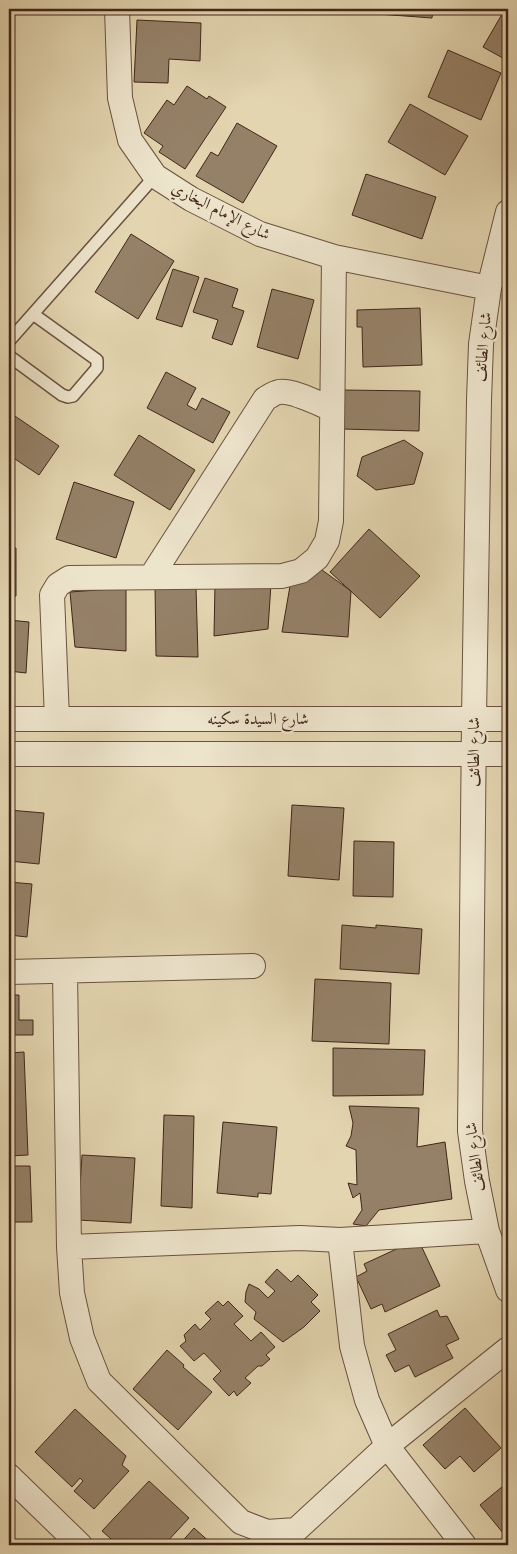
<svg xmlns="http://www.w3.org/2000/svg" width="517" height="1554" font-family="Cardo,Amiri,serif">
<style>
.building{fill:#958168;stroke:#412619}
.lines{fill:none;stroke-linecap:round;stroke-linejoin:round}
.service-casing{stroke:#6a523f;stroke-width:14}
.minor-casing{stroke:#6a523f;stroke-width:26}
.service{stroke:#ede4cc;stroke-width:11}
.minor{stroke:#ede4cc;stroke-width:24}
.labels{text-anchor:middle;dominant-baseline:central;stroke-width:4.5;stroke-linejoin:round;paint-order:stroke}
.street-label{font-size:16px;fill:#412619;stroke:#ede4cc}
</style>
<rect width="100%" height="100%" fill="#e3d5b0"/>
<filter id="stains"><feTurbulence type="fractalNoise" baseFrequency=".004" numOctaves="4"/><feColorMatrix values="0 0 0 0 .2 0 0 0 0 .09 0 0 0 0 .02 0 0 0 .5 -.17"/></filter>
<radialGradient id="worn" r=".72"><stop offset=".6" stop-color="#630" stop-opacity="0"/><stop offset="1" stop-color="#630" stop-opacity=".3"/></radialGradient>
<path class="building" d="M378,9h55l-1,9 -54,-4z
M505,9h3v52l-25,-14z
M137,20l64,3 -1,38 -31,-2 -1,24 -34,-1z
M448,50l53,23 -20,47 -53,-23z
M187,86l20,13 2,-3 17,11 -41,62 -26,-17 4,-6 -19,-13 23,-33 7,5z
M410,104l58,32 -23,39 -57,-33z
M237,123l40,23 -34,57 -47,-27 15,-24 7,4z
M366,174l70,23 -14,42 -70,-24z
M131,234l43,27 -36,58 -43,-27z
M173,269l26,8 -17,50 -26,-8z
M205,278l33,11 -6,18 12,4 -12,34 -20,-7 6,-18 -25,-8z
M272,289l42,11 -16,59 -41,-12z
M420,308l2,57 -59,2 -1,-40h-5v-17z
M166,372l30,16 -9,17 9,5 6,-12 28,14 -17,31 -66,-35z
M342,390l78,1 -1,40 -77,-2z
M9,412l50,34 -20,29 -30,-20z
M139,435l56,35 -25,40 -56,-35z
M404,440l19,13 -9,31 -38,6 -19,-14 5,-19z
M74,482l60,20 -18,56 -60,-19z
M369,529l51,47 -40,42 -50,-46z
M9,548h7v48h-7z
M322,570l29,21 -3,46 -66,-5 8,-46 20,-12z
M215,584h56l-3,45 -54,7z
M155,585l41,2 2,70 -42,-1z
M126,588v63l-51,-4 -5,-55z
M9,620l20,2 -3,51 -17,-2z
M292,805l52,3 -5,72 -51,-4z
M9,810l35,3 -5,51 -30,-3z
M354,841l40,1 -1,55 -40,-1z
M9,882l23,2 -5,53 -18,-2z
M342,925l34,3v-3l46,4 -3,45 -79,-5z
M315,979l76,4 -2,61 -77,-3z
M9,995h10v25h14v15h-24z
M333,1048l92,2 -2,45 -90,1z
M24,1052l4,103 -19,1v-103z
M349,1106l70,2 -2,39 28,-5 7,57 -73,11 -13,16 -13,-2 9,-14 -2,-17 -7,5 -5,-15 9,2 -1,-35 -10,-4 5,-10 2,-13z
M164,1115l30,1 -2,92 -31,-2z
M223,1122l54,5 -6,67 -13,-1v4l-41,-4z
M82,1155l53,3 -4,65 -53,-3z
M9,1166h21l2,56h-23z
M418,1239l22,47 -55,26 -3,-8 -11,5 -15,-32 11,-6 -3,-7z
M277,1269l14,13 7,-7 20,20 -7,7 9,9 -16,16 -21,15 -29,-23 2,-7 -11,-10 1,-10 3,-8 10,5 9,9 7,-7 -10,-9z
M218,1301l5,5 5,-5 15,15 -9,8 17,17 10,-9 14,15 -9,8 4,4 -8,7h-4l-13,12 6,5 -14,13 -3,-5 -5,5 -16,-17 8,-8 -17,-18 -10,8 -14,-15 6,-5 -2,-6 11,-11 5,6 11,-11 -6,-6z
M437,1310l3,7 7,-1 12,23 -13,6 7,13 -38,19 -6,-12 -14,7 -9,-17 10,-5 -8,-16z
M167,1350l17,15 -1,2 29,25 -34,38 -45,-41z
M465,1408l36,40 -27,24 -14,-16 -15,13 -22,-24z
M75,1409l51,47 -4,9 7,6 -35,38 -20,-18 9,-10 -3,-3 -8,9 -37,-35z
M149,1481l40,37 -25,27h-46l-16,-14z
M508,1482v57l-28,-34z
M194,1528l19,17h-34z"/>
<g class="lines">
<defs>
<path id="service" d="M9,341l146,-165
M9,356l53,39 6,2 5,-1 24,-28v-8l-64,-46"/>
<path id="minor" d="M117,9l3,89 10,42 25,36 36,23 69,35 74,23 155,31
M508,212l-19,76 -8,56 -2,56 -5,319 -4,412 7,50 10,50 21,59
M151,577l114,-178c5,-3 9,-6 14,-7 14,-2 40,12 53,17
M9,719h499
M57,719l-5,-124 6,-10 11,-7 213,-2 19,-5 16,-13 10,-17 4,-20 3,-264
M9,754h499
M65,971l4,276 3,46 10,45 17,43 142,141 26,10 29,-2 91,-84 121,-97
M9,972l244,-6
M340,1240l12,106 15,54 20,46 77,99
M69,1247l231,-9 40,2 147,-9
M9,1476l71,69"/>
</defs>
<use href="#service" class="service-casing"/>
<use href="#minor" class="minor-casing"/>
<use href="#service" class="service"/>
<use href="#minor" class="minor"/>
</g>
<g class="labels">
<g class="street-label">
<text transform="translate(221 211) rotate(27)">شارع الإمام البخاري</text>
<text transform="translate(483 347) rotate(-85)">شارع الطائف</text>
<text x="258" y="719">شارع السيدة سكينه</text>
<text transform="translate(474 752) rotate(-90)">شارع الطائف</text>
<text transform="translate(475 1157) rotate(-97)">شارع الطائف</text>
</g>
</g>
<rect width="517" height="1554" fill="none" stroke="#e3d5b0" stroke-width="30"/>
<rect x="10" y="10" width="497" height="1534" fill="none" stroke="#412619" stroke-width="2.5"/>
<rect x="15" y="15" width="487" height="1524" fill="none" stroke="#412619"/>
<rect width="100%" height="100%" filter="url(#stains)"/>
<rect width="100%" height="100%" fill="url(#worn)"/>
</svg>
